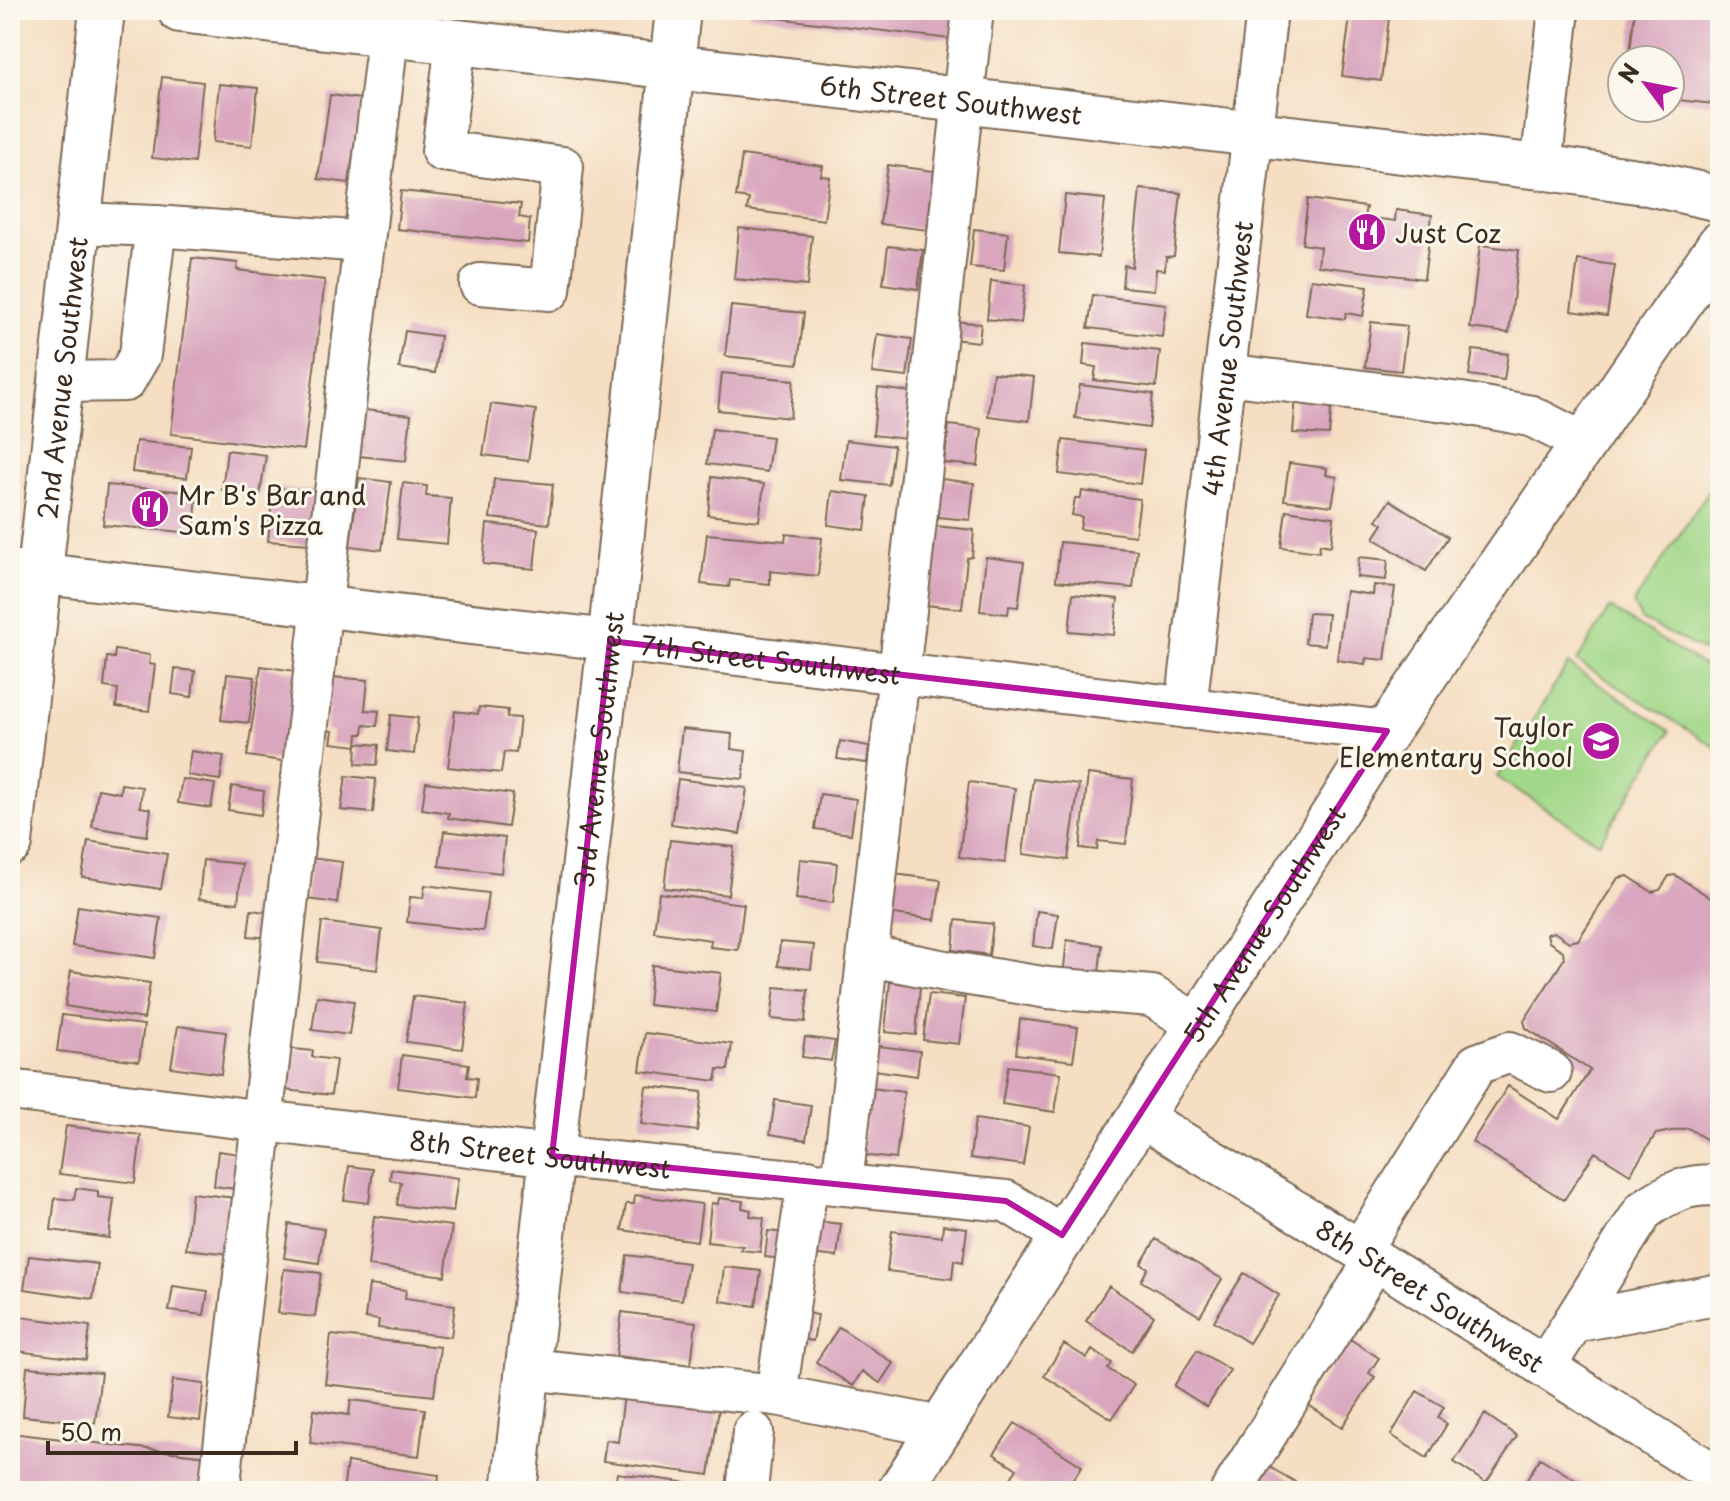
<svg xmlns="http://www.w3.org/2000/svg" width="1730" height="1501" font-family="'Playpen Sans',sans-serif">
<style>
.green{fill:#a1d788;stroke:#6e8053;stroke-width:2}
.building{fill:#d9a6be}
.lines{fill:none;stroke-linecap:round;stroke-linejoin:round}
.minor-casing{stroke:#7c6957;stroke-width:44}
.major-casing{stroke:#7c6957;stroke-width:48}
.minor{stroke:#fff;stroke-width:40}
.major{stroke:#fff;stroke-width:44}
.marked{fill:none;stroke:#b5179e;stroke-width:6;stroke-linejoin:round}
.labels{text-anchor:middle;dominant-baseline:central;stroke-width:6;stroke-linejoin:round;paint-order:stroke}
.street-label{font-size:26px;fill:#3b2a1e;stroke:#fbf7ec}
.poi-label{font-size:26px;fill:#3b2a1e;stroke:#fbf7ec;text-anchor:start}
</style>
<rect width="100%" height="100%" fill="#fbf7ec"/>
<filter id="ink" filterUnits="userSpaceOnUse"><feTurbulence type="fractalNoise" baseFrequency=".0125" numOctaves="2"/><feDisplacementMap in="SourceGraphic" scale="16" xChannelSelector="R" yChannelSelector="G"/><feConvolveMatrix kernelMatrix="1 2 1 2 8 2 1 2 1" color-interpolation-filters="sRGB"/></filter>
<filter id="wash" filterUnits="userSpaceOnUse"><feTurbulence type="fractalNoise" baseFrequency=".006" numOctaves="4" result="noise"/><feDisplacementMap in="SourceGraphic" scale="32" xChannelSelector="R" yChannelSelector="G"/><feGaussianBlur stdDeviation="1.8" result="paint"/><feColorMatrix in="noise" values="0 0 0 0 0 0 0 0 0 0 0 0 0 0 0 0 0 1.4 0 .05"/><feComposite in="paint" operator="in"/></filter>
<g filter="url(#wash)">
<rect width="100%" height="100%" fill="#f5dec2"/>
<path class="green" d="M1720,474v185l-78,-39 -9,-16z
M1610,608l110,68v74l-143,-89z
M1568,664l102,67 -71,112 -102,-66z"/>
<g id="blocks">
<path class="building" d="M747,10h206l-3,29 -199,-24z
M1351,10h39l-9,71 -39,-5z
M1635,10h85v36l-7,58 -43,-5v-39h-41z
M162,77l41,5 -9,81 -42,-5z
M219,84l39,4 -6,58 -39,-4z
M330,95l31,4 -12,84 -31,-4z
M742,155l81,11 -2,10 9,1 -6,43 -77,-10 2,-11 -13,-2z
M888,165l46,6 -7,59 -47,-6z
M1140,189l41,4 -7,63 -8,1 -1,13 -9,-1 -2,21 -32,-3 2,-22 8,2z
M401,191l120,13 -2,13 11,2 -2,24 -131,-14z
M1065,195l40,4 -6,58 -40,-4z
M1308,199l58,8 -2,10 31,4 1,-11 36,5 -8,64 -106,-13 2,-19 -18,-3z
M739,228l73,8 -5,50 -73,-7z
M974,229l34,4 -4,37 -34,-3z
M1480,245l39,5 -10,83 -39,-5z
M888,246l35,4 -5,39 -35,-5z
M192,258l46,5 -1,7 88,10 -21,170 -133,-16z
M1578,260l37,5 -8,51 -36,-5z
M1311,279l57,7 -5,30 -17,-3 -1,6 -39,-5z
M991,281l34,4 -4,38 -34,-4z
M1093,295l73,9 -4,33 -74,-9z
M731,306l73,7 -6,51 -73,-8z
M955,321l26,3 -2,18 -27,-3z
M1371,322l36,4 -6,45 -36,-4z
M405,331l35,5 -5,37 -36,-5z
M877,334l35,5 -5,38 -35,-4z
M1085,343l75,8 -4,36 -62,-7 2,-13 -13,-2z
M1473,350l35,4 -4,26 -35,-5z
M722,373l72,7 -4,38 -72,-8z
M993,373l41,4 -5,44 -41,-5z
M1080,385l73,9 -4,34 -74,-10z
M878,388l33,4 -6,47 -32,-4z
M1296,397l36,2 -3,36 -36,-2z
M491,404l45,6 -8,51 -45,-6z
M364,410l47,5 -5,46 -47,-5z
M949,425l33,4 -4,37 -34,-3z
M712,429l60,8 -5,35 -60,-8z
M846,440l48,6 -5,39 -48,-5z
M1063,440l81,10 -4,34 -81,-10z
M136,441l55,6 -4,31 -55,-6z
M227,450l39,5 -6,40 -38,-5z
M1289,463l38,5 -1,7 11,2 -5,29 -48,-6z
M712,477l52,7 -5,37 -51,-6z
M359,478l32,4 -9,68 -32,-4z
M494,479l59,5 -4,40 -59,-6z
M941,479l33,4 -4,37 -33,-3z
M403,483l24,3 -1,10 25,2 -4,46 -50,-5z
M107,485l90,8 -3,40 -91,-8z
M273,488l41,3 -5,53 -41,-3z
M832,491l37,5 -4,34 -37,-5z
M1082,491l58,8 -5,37 -55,-7 2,-12 -10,-2 3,-17h6z
M1390,500l58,37 -22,34 -52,-33 9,-14 -6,-4z
M1286,510l48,7 -3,29 -11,-2 -1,8 -38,-5z
M487,524l51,5 -4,40 -51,-5z
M935,526l39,4 -2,27 -5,1 -5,51 -36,-4z
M707,534l78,7 1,-7 36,4 -4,38 -48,-5v13l-40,-4 -1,7 -28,-3z
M1060,542l77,8 -4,38 -77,-7z
M986,557l38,5 -6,45 -9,-1 -1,8 -28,-3z
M1359,557l29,3 -2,20 -29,-3z
M1374,585l21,2 -10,73 -19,-2 -1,6 -28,-4 9,-69 27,4z
M1073,594l45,5 -4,36 -45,-4z
M1308,613l20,1 -3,31 -20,-2z
M115,650l35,5 -1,9 6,1 -6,46 -33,-4 2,-18 -14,-2 3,-30 7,1z
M261,666l41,6 -13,90 -42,-6z
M175,669l20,2 -3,26 -20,-3z
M227,674l28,3 -6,46 -28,-3z
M331,677l37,3 -3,30 14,1 -2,15 -13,-1 -1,9h-5l-1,12 -26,-3 2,-12 -7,-1z
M479,707l29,3 -1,7 13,1 -4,35 -12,-1 -3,21 -53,-6 7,-56 23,3z
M391,715l27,3 -4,36 -27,-3z
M682,729l50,5 -1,15 15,2 -3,28 -66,-7z
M840,741l29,5 -2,17 -30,-4z
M357,743l22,2 -2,20 -21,-1z
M191,751l33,5 -4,24 -33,-5z
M1088,774l45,5 -7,65 -28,-3 -1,9 -17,-2z
M346,776l30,3 -3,34 -32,-3z
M182,779l33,5 -4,24 -33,-5z
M678,779l69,9 -7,46 -69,-10z
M1033,779l46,6 -11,75 -45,-6z
M426,782l87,12 -5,33 -60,-9 1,-5 -27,-4z
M969,782l46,6 -10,75 -46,-6z
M121,784l21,3 -2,20 11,2 -4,27 -55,-9 6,-38 22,4z
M232,786l32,5 -3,24 -33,-5z
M820,794l36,5 -5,35 -36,-5z
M444,831l61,7 -4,35 -62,-7z
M670,840l64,7 -6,48 -64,-7z
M88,841l79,13 -6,35 -79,-12z
M311,858l31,4 -5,41 -31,-4z
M800,859l37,4 -4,40 -37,-4z
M203,860l39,4 -4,39 -39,-4z
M894,874l47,6 -6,40 -47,-7z
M1675,875l45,29v135l-6,9 6,3v97l-32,-20 -32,6 -26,40 -35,-22 -31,48 -92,-58 36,-56 51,33 31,-49 -64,-42 -2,-7 40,-62 -1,-8 -14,-9 -2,-8 7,-2 15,10 9,-2 40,-62 10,-2 24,16 8,-2 9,-14z
M425,885l63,8 -5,38 -76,-9 3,-25 13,1z
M659,893l85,11 -6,46 -28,-3 1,-7 -57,-8z
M78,906l83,12 -6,40 -83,-12z
M251,910l23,3 -3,25 -23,-2z
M1037,911l21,3 -5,35 -20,-3z
M956,920l37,4 -4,31 -36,-5z
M322,922l60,8 -5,40 -60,-8z
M1067,940l35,5 -4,36 -35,-5z
M780,942l34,3 -3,24 -33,-3z
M652,965l69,8 -5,39 -68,-7z
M71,971l79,12 -6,36 -79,-13z
M890,982l30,3 -4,50 -31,-3z
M775,987l33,3 -3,32 -34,-3z
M929,994l36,4 -6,46 -36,-4z
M317,996l37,5 -5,34 -37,-5z
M413,996l55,7 -6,46 -56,-7z
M62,1015l82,10 -5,36 -82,-10z
M1020,1019l58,8 -5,34 -57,-7z
M178,1026l48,6 -5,42 -50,-7z
M645,1033l87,11 -4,26 -10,-1 -2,12 -76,-10z
M805,1037l30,4 -4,20 -29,-4z
M870,1045l50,6 -3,25 -50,-7z
M283,1048l30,3 -1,6 24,3 -5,35 -46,-5z
M402,1055l67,9 -2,13 10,1 -2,20 -77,-10z
M1008,1066l53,7 -6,39 -53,-8z
M646,1086l56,6 -5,39 -56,-7z
M870,1088l34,4 -8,67 -35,-4z
M775,1100l36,5 -5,35 -36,-6z
M975,1119l54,8 -6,38 -53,-7z
M66,1126l75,9 -6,48 -76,-9z
M218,1151l22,3 -4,35 -22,-3z
M349,1166l24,3 -4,34 -25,-3z
M391,1169l67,9 -5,34 -56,-7 4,-23 -11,-2z
M76,1188l22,3v6l16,2 -5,39 -58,-8 4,-32 19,2z
M192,1193l43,5 -5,56 -44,-5z
M635,1195l67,9 -5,37 -75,-11 4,-26h8z
M719,1198l24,3 -1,7 9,2 -1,6 14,2 -4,34 -20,-2 3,-4 -36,-4 4,-39 7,1z
M374,1216l78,10 -7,50 -77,-10z
M815,1221l26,3 -4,33 -26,-3z
M289,1224l35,5 -5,34 -35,-5z
M943,1225l24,3 -4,34 -9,-2 -2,19 -65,-8 5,-40 50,6z
M768,1231l18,2 -3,26 -18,-2z
M1156,1239l66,40 -22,37 -59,-35 7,-13 -7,-4z
M627,1255l61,8 -6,37 -60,-8z
M29,1256l69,8 -5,35 -69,-10z
M724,1267l37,4 -5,35 -36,-5z
M284,1269l37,4 -6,44 -37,-4z
M1244,1273l35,22 -30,48 -35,-22z
M369,1285l37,5 -1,8 50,7 -4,32 -73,-9 1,-8 -14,-2z
M173,1286l35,5 -4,24 -35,-4z
M1109,1286l45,30 -22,35 -46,-30z
M797,1311l21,4 -5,26 -20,-3z
M622,1312l74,10 -5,43 -75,-9z
M21,1317l69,9 -4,34 -70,-9z
M839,1327l54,36 -13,20 -18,-12 -9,15 -37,-24z
M331,1335l109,12 -6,49 -109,-12z
M1350,1339l29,19 -10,15 6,4 -33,50 -35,-23z
M1064,1344l23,14 5,-8 20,13 -4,6 26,16 -22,34 -68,-43z
M1197,1350l33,20 -23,37 -33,-21z
M27,1367l74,6 -6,50 -72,-7z
M173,1380l31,4 -4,37 -32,-4z
M1417,1391l27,16 -6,10 9,7 -20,34 -36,-23z
M624,1395l95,13 -10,67 -106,-14 3,-21 12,2z
M351,1400l74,9 -6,47 -109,-13 4,-33 35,5z
M1485,1414l32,22 -31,47 -32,-21z
M1015,1423l67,43 -16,25h-20l-10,-7 -5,6 -20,-12 6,-9 -23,-15z
M10,1433l197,23 -4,35h-193z
M1540,1458l49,30 -2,3h-67z
M347,1462l92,13 -2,16h-94z
M1264,1464l35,20 -4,7h-47z
M617,1473l94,13 -1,5h-96z
M980,1481l16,10h-23z"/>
</g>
</g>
<g filter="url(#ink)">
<use href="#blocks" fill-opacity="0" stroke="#7c6957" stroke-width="2"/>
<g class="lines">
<defs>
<g id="minor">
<path d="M456,43l-14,108 121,16 -13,123 -70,-6"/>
<path d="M1541,167l18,-157"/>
<path d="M156,226l208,16"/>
<path d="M1225,374l236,29 70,13 53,27"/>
<path d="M61,382l64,-1 15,-26 16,-129 -77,-3"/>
<path id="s1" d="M10,570l1377,161"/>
<path id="s2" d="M1186,708l81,-698"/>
<path d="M870,956l81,16 97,16 104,8 46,29"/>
<path id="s3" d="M10,1090l542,66 454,45 56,34"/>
<path id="s4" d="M1139,1116l221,134 360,228"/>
<path d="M842,1184l131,-1174"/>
<path d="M1360,1250l117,-186 33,-12 41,20"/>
<path d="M1574,1322l146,-28"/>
<path d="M1545,1367l99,-157c24,-17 46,-28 76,-24"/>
<path d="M528,1369l248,26 165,32"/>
<path d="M776,1395l32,-215"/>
<path d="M219,1491l172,-1481"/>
<path d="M747,1491l6,-59"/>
<path d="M1231,1491l144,-231"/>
</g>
<g id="major">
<path id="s5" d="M180,10l1361,157 103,15 76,17"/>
<path id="s6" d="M10,843l92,-833"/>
<path id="s7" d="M514,1491l101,-894 63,-587"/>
<path id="s8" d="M900,1491l487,-760 333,-487"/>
</g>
</defs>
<use href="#minor" class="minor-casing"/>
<use href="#major" class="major-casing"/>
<use href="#minor" class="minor"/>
<use href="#major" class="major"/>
</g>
</g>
<path class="marked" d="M610,641l777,90 -325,504 -56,-34 -454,-45z"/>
<defs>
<symbol id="restaurant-disc" viewBox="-11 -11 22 22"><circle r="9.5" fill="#b5179e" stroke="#fbf7ec"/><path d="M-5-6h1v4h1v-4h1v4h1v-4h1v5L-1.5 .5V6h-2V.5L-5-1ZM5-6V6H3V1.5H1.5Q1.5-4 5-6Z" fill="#fff"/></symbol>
<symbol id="school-disc" viewBox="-11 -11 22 22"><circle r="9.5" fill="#b5179e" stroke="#fbf7ec"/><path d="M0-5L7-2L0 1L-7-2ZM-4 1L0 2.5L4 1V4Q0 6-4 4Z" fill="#fff"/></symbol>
</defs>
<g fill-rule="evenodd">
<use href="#restaurant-disc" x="1345" y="210" width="44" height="44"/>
<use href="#restaurant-disc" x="128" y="487" width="44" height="44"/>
<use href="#school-disc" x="1579" y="719" width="44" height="44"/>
</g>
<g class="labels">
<g class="street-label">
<text stroke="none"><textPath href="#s5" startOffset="776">6th Street Southwest</textPath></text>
<text stroke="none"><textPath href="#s2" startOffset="352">4th Avenue Southwest</textPath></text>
<text stroke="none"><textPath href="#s6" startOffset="468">2nd Avenue Southwest</textPath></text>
<text stroke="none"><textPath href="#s1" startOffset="766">7th Street Southwest</textPath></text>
<text stroke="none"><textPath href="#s7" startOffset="746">3rd Avenue Southwest</textPath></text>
<text stroke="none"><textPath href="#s8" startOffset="674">5th Avenue Southwest</textPath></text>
<text stroke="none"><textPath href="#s3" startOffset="534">8th Street Southwest</textPath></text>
<text stroke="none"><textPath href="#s4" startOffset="342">8th Street Southwest</textPath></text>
</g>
<g class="poi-label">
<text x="1395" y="232">Just Coz</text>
<text x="178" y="494">Mr B's Bar and<tspan x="178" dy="30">Sam's Pizza</tspan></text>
<text x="1573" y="726" text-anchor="end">Taylor<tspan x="1573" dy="30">Elementary School</tspan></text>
</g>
</g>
<rect width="1730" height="1501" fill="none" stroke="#fbf7ec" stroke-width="40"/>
<g transform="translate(1646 84) rotate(302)"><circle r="38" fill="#fbf7ec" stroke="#aea59a" stroke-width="2"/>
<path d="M0-6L14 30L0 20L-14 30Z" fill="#b5179e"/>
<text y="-12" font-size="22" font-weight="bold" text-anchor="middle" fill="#3b2a1e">N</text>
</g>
<path d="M48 1441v12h248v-12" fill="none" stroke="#3b2a1e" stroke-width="4"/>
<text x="60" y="1441" font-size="24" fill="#3b2a1e" stroke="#fbf7ec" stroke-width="6" paint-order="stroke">50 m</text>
</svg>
